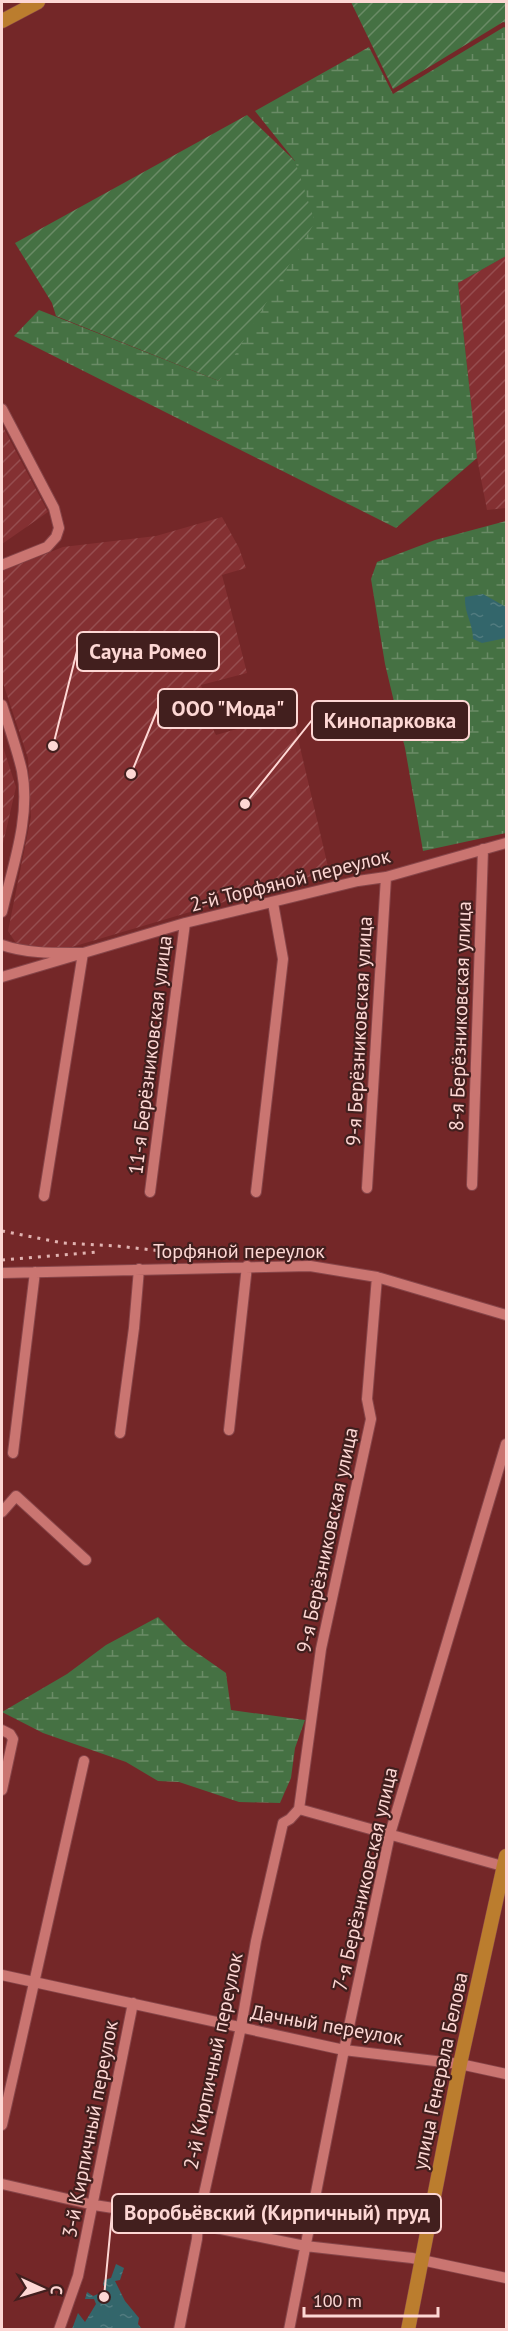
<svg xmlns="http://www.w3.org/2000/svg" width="508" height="2331" font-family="'PT Sans',sans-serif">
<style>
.industrial{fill:url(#industrial-furrows)}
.wetland{fill:url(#wetland-marsh)}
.garden{fill:url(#garden-furrows)}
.water{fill:url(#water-ripples)}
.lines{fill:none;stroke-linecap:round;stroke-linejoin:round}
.minor-casing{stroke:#874549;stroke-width:12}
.major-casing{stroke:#874549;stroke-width:15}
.minor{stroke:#ca7571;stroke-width:10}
.major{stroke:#bb7d2e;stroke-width:14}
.rail{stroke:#e1b3b1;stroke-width:3;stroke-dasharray:3 6;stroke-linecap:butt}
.labels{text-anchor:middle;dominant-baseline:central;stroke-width:4.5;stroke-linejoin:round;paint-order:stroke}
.street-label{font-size:20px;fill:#fdd7d4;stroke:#421f1e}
.leader{fill:none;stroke:#fdd7d4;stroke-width:2}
.callout-dot{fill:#fdd7d4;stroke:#421f1e;stroke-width:2}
.callout{fill:#421f1e;stroke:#fdd7d4;stroke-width:2}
.callout-label{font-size:21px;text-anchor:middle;font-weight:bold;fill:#fdd7d4}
</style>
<defs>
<pattern id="industrial-furrows" width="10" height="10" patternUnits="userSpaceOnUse" patternTransform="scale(1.5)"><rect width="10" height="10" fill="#843032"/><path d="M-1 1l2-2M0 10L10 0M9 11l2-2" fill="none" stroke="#964d4f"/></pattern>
<pattern id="wetland-marsh" width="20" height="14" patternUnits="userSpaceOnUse" patternTransform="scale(1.5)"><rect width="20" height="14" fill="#457143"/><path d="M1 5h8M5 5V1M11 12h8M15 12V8" fill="none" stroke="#6a8b66"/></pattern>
<pattern id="garden-furrows" width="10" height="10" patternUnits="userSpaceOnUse" patternTransform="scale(1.5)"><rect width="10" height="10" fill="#457143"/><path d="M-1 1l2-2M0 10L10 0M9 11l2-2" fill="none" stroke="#6a8b66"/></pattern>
<pattern id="water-ripples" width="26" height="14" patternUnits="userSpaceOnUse" patternTransform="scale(1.5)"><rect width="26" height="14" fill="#33666b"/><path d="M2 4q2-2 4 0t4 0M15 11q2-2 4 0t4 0" fill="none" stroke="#517b7f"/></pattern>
</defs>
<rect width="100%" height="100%" fill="#742728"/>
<path class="industrial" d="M506,256v252l-19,2 -10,-52 -19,-175z
M2,425l46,87 -46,32z
M222,517l17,31 7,20 -24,7 25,98 -46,12 10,40 5,10 76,-22 37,158 -264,78 -47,-3 -10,-15 23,-114 -3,-59 -26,-78v-109l61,-24 93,-11z
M2,744l14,43 -14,61z"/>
<path class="wetland" d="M504,27l2,1v228l-48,27 19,175 -81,70 -382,-192 25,-26 180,71 76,-220 -40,-50 114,-64 24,47z
M506,521v312l-83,18 -18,-103 -20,-84 -14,-85 6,-17 58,-22z
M158,1617l28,28 40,28 5,37 74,10 -10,28 -4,30 -11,25 -41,-1 -60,-20 -21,-1 -32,-19 -83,-29 -41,-21 65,-38 39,-29z"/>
<path class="garden" d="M351,2h155v21l-3,-1 -110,67z
M247,115l48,46 20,61 -96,159 -163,-65 -4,-13 -37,-60z"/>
<path class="water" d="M483,594l23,13v31l-24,5 -9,-4c0,-16 -9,-26 -8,-42z
M116,2264l8,4 -4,12 -5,1 10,20 14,17 -1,6 4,5h-70l6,-16 7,9 11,-18 -2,-5h-9l2,-7 6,4 10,-4 3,-4 -3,-3 1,-5 7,-2z"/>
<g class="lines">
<defs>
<path id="minor" d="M2,409l52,99 5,20 -3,9 -9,10 -45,18
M2,705c7,22 15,44 20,66 9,46 -10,97 -20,141
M2,945c26,9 53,8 81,8l-39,243
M2,977l183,-54 173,-42 28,-4 120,-34
M472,1185l11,-336
M367,1188l19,-311
M150,1192l35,-269
M256,1192l27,-233 -10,-56
M2,1273l308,-7 67,11 129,38
M229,1430l18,-164
M120,1433l14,-105 5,-59
M13,1453l22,-181
M2,1512l14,-16 70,64
M2,1730l8,4 3,5 -11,51
M299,1809l22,-160 50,-230 -4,-20 10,-122
M299,1809l207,58
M2,1975l342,75 116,14 46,10
M2,2125l82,-364
M2,2184l92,21 104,16 8,5 99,20 107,12 94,20
M59,2330l19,-54 55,-273
M179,2330l18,-91 1,-18 43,-194 15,-86 27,-118 7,-4 9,-10
M289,2330l55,-280 46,-216 116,-390"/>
<path id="major" d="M2,21l36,-19
M408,2330l52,-266 46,-208"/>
</defs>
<use href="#minor" class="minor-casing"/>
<use href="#major" class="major-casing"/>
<use href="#minor" class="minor"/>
<use href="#major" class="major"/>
<path class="rail" d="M2,1231l61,12 54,3 45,5
M2,1260l96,-8"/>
</g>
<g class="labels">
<g class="street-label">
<text transform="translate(290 880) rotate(-14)">2-й Торфяной переулок</text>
<text transform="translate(460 1016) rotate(-88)">8-я Берёзниковская улица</text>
<text transform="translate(359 1031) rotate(-87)">9-я Берёзниковская улица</text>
<text transform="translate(150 1055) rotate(-83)">11-я Берёзниковская улица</text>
<text x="239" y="1251">Торфяной переулок</text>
<text transform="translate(327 1540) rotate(-78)">9-я Берёзниковская улица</text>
<text transform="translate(365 1879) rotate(-77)">7-я Берёзниковская улица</text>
<text transform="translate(327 2025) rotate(10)">Дачный переулок</text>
<text transform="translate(213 2061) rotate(-78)">2-й Кирпичный переулок</text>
<text transform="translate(440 2071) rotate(-78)">улица Генерала Белова</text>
<text transform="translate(90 2129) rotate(-79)">3-й Кирпичный переулок</text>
</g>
</g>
<path class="leader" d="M53 746L77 651M131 774L158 708M245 804L312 720M104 2297L112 2213"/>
<g class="callout-dot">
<circle cx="53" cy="746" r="6"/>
<circle cx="131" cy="774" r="6"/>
<circle cx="245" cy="804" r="6"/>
<circle cx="104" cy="2297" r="6"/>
</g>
<g class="callout">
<rect x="77" y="632" width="142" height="39" rx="6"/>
<rect x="158" y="689" width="139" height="39" rx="6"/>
<rect x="312" y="701" width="157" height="39" rx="6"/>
<rect x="112" y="2194" width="329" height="39" rx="6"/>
</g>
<g class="callout-label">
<text x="148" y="659">Сауна Ромео</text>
<text x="228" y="716">ООО "Мода"</text>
<text x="390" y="728">Кинопарковка</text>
<text x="277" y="2220">Воробьёвский (Кирпичный) пруд</text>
</g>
<rect width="508" height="2331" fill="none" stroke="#fdd7d4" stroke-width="6"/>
<g transform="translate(42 2289) rotate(94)" stroke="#421f1e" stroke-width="4.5" paint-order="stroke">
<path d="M0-4.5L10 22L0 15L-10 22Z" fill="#fdd7d4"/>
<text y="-9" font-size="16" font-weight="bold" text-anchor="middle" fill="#fdd7d4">С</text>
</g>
<path d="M304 2307v9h134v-9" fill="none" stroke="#fdd7d4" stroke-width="3"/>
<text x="313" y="2307" font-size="18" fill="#fdd7d4" stroke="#421f1e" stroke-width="4.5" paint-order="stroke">100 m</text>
</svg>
